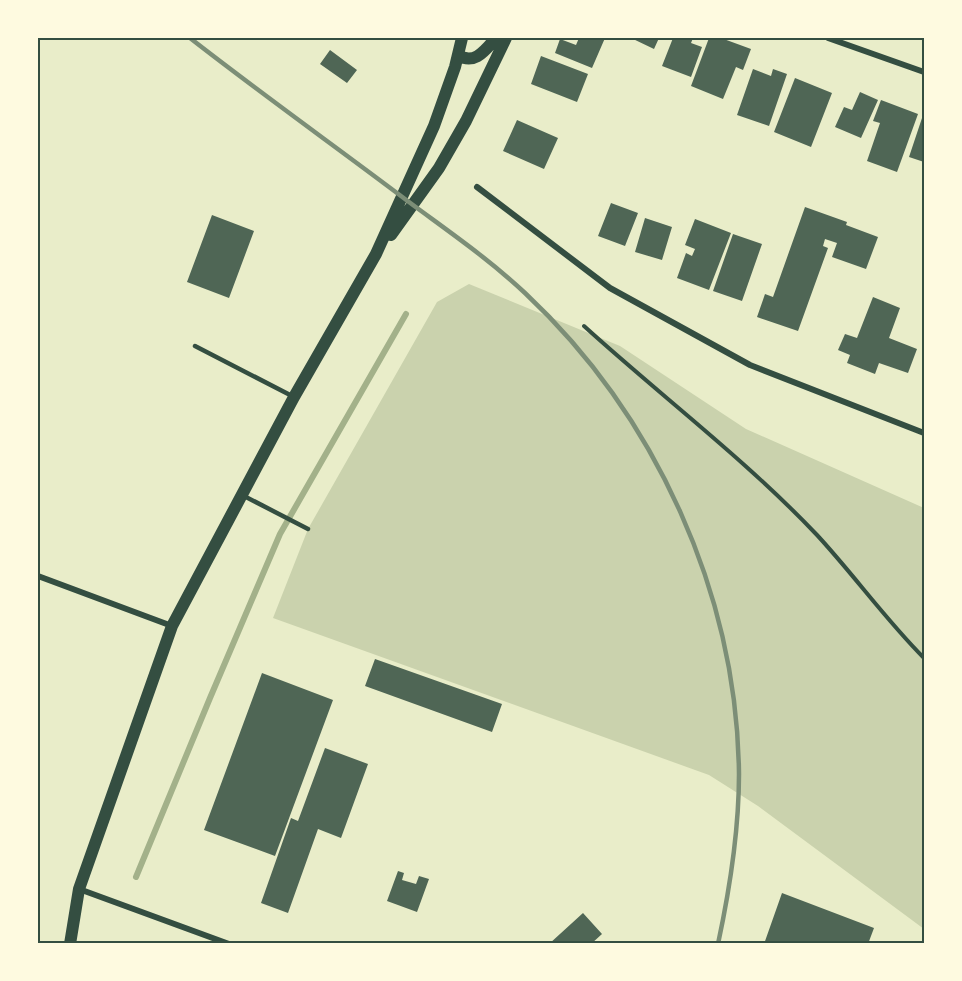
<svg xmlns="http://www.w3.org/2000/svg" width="962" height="981" font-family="'Asap Condensed',sans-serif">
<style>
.green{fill:#cad2ad}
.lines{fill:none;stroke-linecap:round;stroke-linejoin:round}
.stream{stroke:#a3b18a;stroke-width:6}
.building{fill:#4f6655}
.path{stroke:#344e41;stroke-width:4}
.service{stroke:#344e41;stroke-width:4.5}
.minor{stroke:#344e41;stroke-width:6}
.secondary{stroke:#344e41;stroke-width:12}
.rail{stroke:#7c8e77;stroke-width:4.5}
.neatline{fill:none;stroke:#344e41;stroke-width:2}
</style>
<rect width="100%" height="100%" fill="#e9edc9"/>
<path class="green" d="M469,284l151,62 126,83 178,79v421l-166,-123 -49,-31 -436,-157 35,-89 129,-227z"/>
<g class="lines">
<path class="stream" d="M136,877l74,-179 70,-164 126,-220"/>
</g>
<path class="building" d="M579,38h26l-13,30 -37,-15 5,-14 16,6z
M631,38h28l-5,11z
M673,38h20l-2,5 11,4 -11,30 -29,-11z
M709,38h12l30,11 -8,21 -7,-3 -13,32 -32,-13z
M330,50l27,20 -10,13 -27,-19z
M541,56l47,18 -11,28 -46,-18z
M753,69l18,7 2,-7 14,5 -18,52 -32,-11z
M795,78l37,15 -21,54 -37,-15z
M860,92l18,8 -17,38 -26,-11 9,-20 8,3z
M881,100l37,14 -21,58 -30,-11 13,-38 -7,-2z
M924,112v50l-15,-5z
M517,120l41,18 -14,31 -41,-18z
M611,203l27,10 -13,33 -27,-10z
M805,207l42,15 -1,3 32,12 -12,32 -34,-12 5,-14 -12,-4 -2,7 5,2 -30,83 -41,-14 8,-23 8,3z
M212,215l42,16 -25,67 -42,-16z
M645,218l27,9 -10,33 -27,-8z
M695,219l36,14 -22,57 -32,-12 9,-25 6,3 3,-7 -10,-4z
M733,234l29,10 -20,57 -29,-10z
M873,297l27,11 -11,30 28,11 -9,24 -29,-10 -4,11 -28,-11 3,-8 -12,-5 7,-16 12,4z
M375,659l127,45 -10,28 -127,-46z
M262,673l71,27 -58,156 -71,-26z
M325,748l43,16 -27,74 -23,-9 -30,84 -27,-10 30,-85 7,3z
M398,871l6,2 -2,7 14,4 3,-8 10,3 -12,33 -30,-11z
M782,893l92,35 -6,16h-104z
M583,913l19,21 -11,10h-42z"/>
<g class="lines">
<path class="path" d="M584,326c77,70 161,133 233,209 37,40 69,85 107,123"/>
<path class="service" d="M195,346l99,51
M244,496l64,33"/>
<path class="minor" d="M828,38l96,34
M477,187l133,101 140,77 174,68
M38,576l134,50
M79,889l150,55"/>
<path class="secondary" d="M458,55c17,11 28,-6 38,-17
M391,235l48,-67 27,-47 40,-83
M70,944l9,-55 93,-263 122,-229 82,-143 58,-128 21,-59 7,-29"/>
<path class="rail" d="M190,38c73,57 149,111 223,167 38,28 77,55 112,88 131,123 212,301 214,481 0,57 -9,114 -21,170"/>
</g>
<rect width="962" height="981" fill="none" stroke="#fefae0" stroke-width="78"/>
<rect x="39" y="39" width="884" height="903" class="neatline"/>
</svg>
